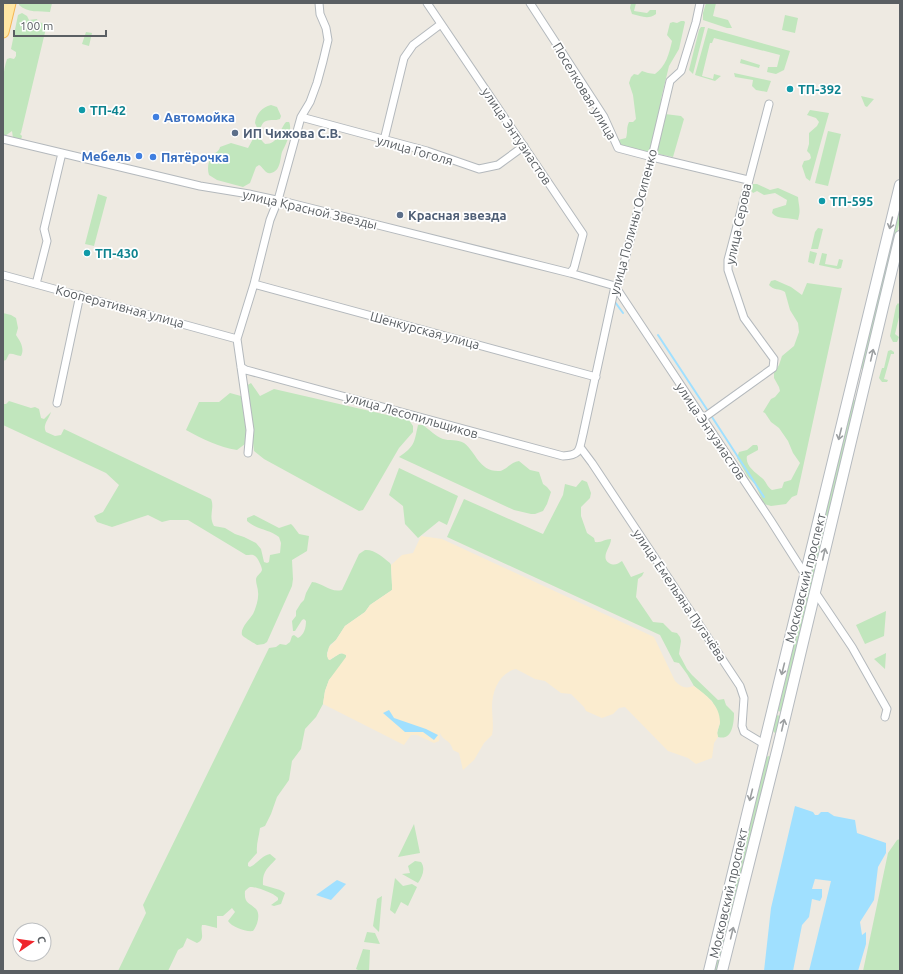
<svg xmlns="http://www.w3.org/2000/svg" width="903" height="974" font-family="Ubuntu,sans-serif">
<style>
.green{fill:#c1e6bd}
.sand{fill:#fbeccf}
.water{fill:#a0e0ff}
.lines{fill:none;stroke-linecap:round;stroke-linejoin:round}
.stream{stroke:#a0e0ff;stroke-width:2}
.street-casing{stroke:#b4b9bd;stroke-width:9}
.secondary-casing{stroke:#b5babf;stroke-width:12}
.primary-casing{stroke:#f6b652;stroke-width:13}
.street{stroke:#fff;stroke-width:7}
.secondary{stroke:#fff;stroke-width:10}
.primary{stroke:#ffe7a5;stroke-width:11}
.oneway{stroke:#9c9fa1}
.culture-dot{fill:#0f9aa8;stroke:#fff;stroke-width:1.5}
.shop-dot{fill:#3f7fe0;stroke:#fff;stroke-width:1.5}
.service-dot{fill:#5c6f8a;stroke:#fff;stroke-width:1.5}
.labels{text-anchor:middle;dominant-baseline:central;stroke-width:3.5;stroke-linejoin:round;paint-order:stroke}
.culture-label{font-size:13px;font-weight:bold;fill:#0d838f;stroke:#fff;text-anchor:start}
.street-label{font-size:13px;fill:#5a5f63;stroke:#fff}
.shop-label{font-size:13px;font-weight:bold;fill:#366cbe;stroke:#fff;text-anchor:start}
.service-label{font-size:13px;font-weight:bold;fill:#4e5e75;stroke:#fff;text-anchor:start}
</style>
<rect width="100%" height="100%" fill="#eeeae2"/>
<path class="green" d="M19,3h33l-2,9c-10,-1 -23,1 -31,-7z
M631,3h5l-2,8 13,2 3,-3h6v4c-8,6 -15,2 -24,0l-2,-6z
M706,3h10l-3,13 15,4 4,8h-5l-24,-8v-7z
M22,13l5,3 2,4 8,-1 1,3 9,2 -26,109 -1,1 2,2 -1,4 -8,-2 -1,-7 -7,5h-2c0,-22 -3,-57 4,-77l3,-1 4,1 2,-3v-4l-5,-3 7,-34z
M785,15l13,3 -3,15 -13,-3z
M681,21h3l1,1 -6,27 -10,17 -8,33 4,15 16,2 3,3 -11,38 -52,-11 -3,-6 8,-2c2,-6 0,-10 3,-16h4l3,-3 -3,-24 -4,-12 2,-6 3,-3 4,1 4,-4 6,2 7,1c11,-8 14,-20 17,-33l-5,-6 3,-12 3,-1 4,1z
M701,27h4l-12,47 -4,-4 10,-40z
M708,28l82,23 -6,19 -8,4 -9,-2 1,-5h9l3,-12 -66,-17 -2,5h-2l-8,33 11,3 1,-5 7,2 -6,5 -20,-6z
M86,32l6,1 -3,13 -7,-2z
M741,59l19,6 -1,3 -19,-5z
M734,73l37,8 -4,11 -11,-2 -4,-4 1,-6 -18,-3z
M861,96l13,3 -7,8 -2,-1z
M271,105l6,2 4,9 -1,3c-5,2 -9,0 -14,2 -6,2 -7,13 -5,18 0,1 4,5 4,5 14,0 14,-14 21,-22h3c4,8 -3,22 -7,30 -2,6 -1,19 -11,21 -5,2 -8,-6 -12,-8l-3,2 -6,16 -7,4 -26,-7 -8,-5c-2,-6 -1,-14 3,-19 3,-4 7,-4 8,-9l11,-4 17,5 10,-18 -3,-7c1,-9 7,-16 16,-18z
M810,110l19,3 -19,68 -4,-3 -4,-12 2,-5 5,-1 2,-2 -1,-4 -3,-3 2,-7v-11l8,-7 2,-4 -3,-4 -9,-3z
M828,131l13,3 -13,52 -13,-3z
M751,184h6l13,6 8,-2 20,9c1,11 3,12 0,23 -9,-3 -20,0 -26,-7l1,-4 13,-4 1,-5 -12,-7 -11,2 -7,-4 -4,2 -4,-5z
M98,194l9,3 -13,49 -9,-2z
M900,201v19l-35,148 -3,1 -2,-1z
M818,228l5,1 -5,20h-7l4,-17z
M810,251l7,2 -3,11 -6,-2z
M822,253l5,1 -2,10 12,2 2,-7 4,1 -2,8 -3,1 -19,-4z
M775,280l16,7 11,8 5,-12 35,5 -45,207 -5,2 -6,7 -15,2 -7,-2 -9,-20 -7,-7 -11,-19 2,-6 8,-2 6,-5h4l1,2v3l-11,6c-2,10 8,16 15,22 4,3 5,9 10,12l10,-2 2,-6 7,-2 9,-17 -7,-10 -5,-12 -9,-13 -8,-6 -6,-9 -2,-1 8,-13 4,-2 5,-6 -1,-4 -5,-9v-5l5,-8 3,-9 12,-10 5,-14 -1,-9 -8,-13 -5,-18c-6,-4 -11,-1 -16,-7l2,-4z
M898,303l2,2v8l-5,21 4,3 -2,5h-4l-3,-6 6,-30z
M3,313l8,2 5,3 2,10 -2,7c4,6 9,13 5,21 -5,0 -8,-3 -12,-2l-3,6 -3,1 1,-23 -1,-4z
M891,350l3,2v2h-3l-7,25 4,1 -1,2h-5l-3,-4 3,-10h2l4,-17z
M251,383l9,13 14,-7 135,31 4,6v6l-14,16 -36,62 -4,1 -95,-52 -10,-8 -8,-65z
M230,393l11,3 7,37 -3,11 -8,6c-18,-3 -35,-11 -51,-20l13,-28h20z
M852,399l5,2 -75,311 -4,-1z
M9,401l22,7 4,-1 4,2 2,9 3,1 7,-7c-2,7 -9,13 -5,20l9,4 6,-1 3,-6 147,70c4,9 -3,17 3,27l11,2 10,6 9,3 12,6 5,6 3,13 3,1 2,-1 1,-7 10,-2 1,-10 -2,-6c-10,-8 -22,-7 -32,-16v-3l7,-3 25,13 12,-4 2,2 6,8 10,2 -2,15 -15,9 1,19 -1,7 -25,56 -3,2 -7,1c-3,-2 -14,-8 -15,-10 -2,-7 8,-16 11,-21 3,-6 6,-16 5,-22 0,-4 -2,-8 -2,-12 0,-5 5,-6 6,-10 0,-3 -4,-12 -7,-14 -2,-2 -6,-1 -9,-1l-58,-35h-18l-8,2 -14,-7 -36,12 -15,-5 -3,-6 9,-4 16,-27 -13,-12 -103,-48v-21h3z
M418,425h5c7,5 12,11 20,14 6,2 14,0 21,4 12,9 15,28 34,28 7,1 12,-9 21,-10l11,9 9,2 4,12 4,3 4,5 -4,12 -4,7 -8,3h-4l-17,-4 -115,-53c16,-11 15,-14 19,-32z
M399,468l59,28 -11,29 -8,-4 -21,17 -13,-14 -2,-18 -14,-11z
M582,480l5,2 4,11 -1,5 -9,9v9l6,17 7,5 1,4c6,1 10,-3 16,-3 0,8 -11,18 -2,24 5,3 9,1 13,-2l9,16 13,-5 -2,4 -4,3 -2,18 17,25 10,1 9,9 5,1 3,4 1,4 -2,13 8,15 5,6 26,25 6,-1 2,6 8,8c0,11 -2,28 -16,24l-1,-4 3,-10 -8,-22 -18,-15 -7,-12 -8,-11 -5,-1 -14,-27 -213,-98 17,-38 79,35 20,-39 2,-11 11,3z
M365,550c9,-1 18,7 25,13l1,2 1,20v5l-22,15 -5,7 -20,14 -9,14 -6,5 -3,8 1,6 2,1 9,-6 5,-1 2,2v5l-17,20 -4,11 -2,13 -7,13 -11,12 -4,20 -9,12 -3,19 -12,17 -6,17 -6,12 -5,2c-1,9 -4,16 -3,25l-9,10v3l2,1c8,-4 11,-11 20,-13l6,5c-8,9 -14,12 -13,26l17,5 5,3 -4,11 -7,2 -3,-1 7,-5v-2c-2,-4 -23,-12 -28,-11 -2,1 -3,2 -5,4 -1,13 4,11 11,18 5,6 1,17 -3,22 -8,1 -21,-4 -25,-10l7,-9 -3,-4 -9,8h-6v12l-12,-3h-3c-2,7 4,14 -5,18l-10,-5 -4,9 -5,3 -10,21h-50l28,-58 -3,-8 126,-257 7,-1 4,-3 6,1 4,-3 2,-6 2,-1 4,3c6,-3 8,-10 8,-17l-2,-2 -2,1 -7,11h-2l-1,-10 4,-5v-5l5,-8 3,-3 2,-7 6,-11c11,1 18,11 30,8l17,-36z
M886,611l-2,25 -19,8 -9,-19z
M886,653l-1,16 -11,-10z
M776,715l5,1 -4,16 -2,1 -3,-3z
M769,756l2,1 -52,214h-6l53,-214z
M414,824l6,29 -22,4z
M900,839v132h-37l25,-118 9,-13z
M415,861l6,1c5,7 1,15 -3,21l-16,-9 8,-1 -2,-7z
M395,878l8,8 9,-2 5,3 -9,19 -7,-4 -6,12 -5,-4z
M382,896l-3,36 -6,-6 4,-27z
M367,932l8,1 5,11 -16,-2z
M363,949l7,1 -1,21h-9l-4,-2z"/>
<path class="sand" d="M421,536l21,3 212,98 21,44c6,6 10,8 19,5 12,9 26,19 26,36 -1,6 -4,9 -2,15l-4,6 -2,15 -16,6 -8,-6 -20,-7 -43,-44 -6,1 -6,6 -11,4 -16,-7 -2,-4 -13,-13 -10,-1 -16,-12 -10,-2 -19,-10c-17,4 -24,22 -24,38 0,9 2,19 0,28l-8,8 -10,17 -11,10 -4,-17 -6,-3c-3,-11 -10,-9 -13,-17l-1,8 -5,2 -17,-8h-6l-7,10 -81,-41 2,-13 4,-11 17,-23v-2l-5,-2 -12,7 -2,-4 2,-9 7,-7 9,-14 20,-14 5,-7 22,-15v-5l-1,-20 11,-10 11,-2z"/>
<path class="water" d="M389,710l5,8 32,11 12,6 -4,5 -11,-8h-18l-22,-19z
M795,806l18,6 2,3h3l3,-3h7l6,4 21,4 2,13 29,10v10l-8,14 -4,33 -14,22 2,13 4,-3v12l-8,27h-49l22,-90 -16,-2 -3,10h10v8l-2,4 -8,-2 -3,18 -7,8 -9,46h-29l7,-63z
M337,880l9,4 -15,16 -15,-5z"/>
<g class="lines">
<path class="stream" d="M615,302l8,11
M658,335l50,76
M712,417l52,80"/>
<defs>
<path id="street" d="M427,3l156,231 -9,34 -4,5
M530,3l74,114 14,31 34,9 96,23
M301,117l126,34 52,18 19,-4 26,-19
M3,139l197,47 49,8 41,9 280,70 45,13 156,235 35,55
M384,140l20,-82 9,-13 28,-21
M3,275l234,64
M36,284l11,-43 -3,-12 18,-76
M254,284l342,93
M241,367l5,3 317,86c18,-1 16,-6 20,-22l32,-148 4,-4 33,-125 18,-76 11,-10 15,-49 4,-19
M57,403l23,-108
M702,419l71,-51 1,-9 -30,-41 -16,-48v-10l41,-156
M580,447l12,16 148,223 4,12 -2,28 2,6 20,12
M248,453l2,-23 -13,-91 17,-55 16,-64 8,-20 23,-83 9,-15 7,-19 6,-22 5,-21 -2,-12 -6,-14 -1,-11
M815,592l37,55 35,62 -2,8"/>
<path id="secondary" d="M709,971l191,-786
M722,971l56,-224 122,-511"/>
<path id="primary" d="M3,32l7,-29"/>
</defs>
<use href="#street" class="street-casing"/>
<use href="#secondary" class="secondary-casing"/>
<use href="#primary" class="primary-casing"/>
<use href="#street" class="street"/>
<use href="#secondary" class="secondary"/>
<use href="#primary" class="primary"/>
</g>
<defs><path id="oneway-shaft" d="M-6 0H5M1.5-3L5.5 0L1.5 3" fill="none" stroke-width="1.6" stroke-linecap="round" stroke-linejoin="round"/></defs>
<g class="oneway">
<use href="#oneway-shaft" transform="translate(891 223) rotate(104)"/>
<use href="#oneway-shaft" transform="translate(872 355) rotate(-77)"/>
<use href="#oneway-shaft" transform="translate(840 434) rotate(104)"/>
<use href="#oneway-shaft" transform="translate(824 554) rotate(-77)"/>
<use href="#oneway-shaft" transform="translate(783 669) rotate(104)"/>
<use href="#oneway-shaft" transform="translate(783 725) rotate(-77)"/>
<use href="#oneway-shaft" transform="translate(751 795) rotate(104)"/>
<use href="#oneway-shaft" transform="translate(732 933) rotate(-76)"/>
</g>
<g class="culture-dot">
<circle cx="790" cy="89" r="4"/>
<circle cx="82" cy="110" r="4"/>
<circle cx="822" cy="201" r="4"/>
<circle cx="87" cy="253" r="4"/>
</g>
<g class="shop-dot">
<circle cx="156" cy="117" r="4"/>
<circle cx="139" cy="156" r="4"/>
<circle cx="153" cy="157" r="4"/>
</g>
<g class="service-dot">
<circle cx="235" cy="133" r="4"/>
<circle cx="400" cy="215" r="4"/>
</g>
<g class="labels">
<g class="culture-label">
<text x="798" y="89">ТП-392</text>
<text x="90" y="110">ТП-42</text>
<text x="830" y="201">ТП-595</text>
<text x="95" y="253">ТП-430</text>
</g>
<g class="street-label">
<text transform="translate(585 91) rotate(59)">Поселковая улица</text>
<text transform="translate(517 136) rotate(56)">улица Энтузиастов</text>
<text transform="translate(415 150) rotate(16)">улица Гоголя</text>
<text transform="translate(310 209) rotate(13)">улица Красной Звезды</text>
<text transform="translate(633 222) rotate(-75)">улица Полины Осипенко</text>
<text transform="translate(738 224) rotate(-78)">улица Серова</text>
<text transform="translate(120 306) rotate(15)">Кооперативная улица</text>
<text transform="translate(425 330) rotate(15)">Шенкурская улица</text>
<text transform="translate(412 415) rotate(16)">улица Лесопильщиков</text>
<text transform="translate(711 431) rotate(56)">улица Энтузиастов</text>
<text transform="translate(805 578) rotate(-76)">Московский проспект</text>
<text transform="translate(680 595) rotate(56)">улица Емельяна Пугачёва</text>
<text transform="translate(728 893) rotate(-77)">Московский проспект</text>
</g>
<g class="shop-label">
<text x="164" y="117">Автомойка</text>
<text x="131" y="156" text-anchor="end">Мебель</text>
<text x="161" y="157">Пятёрочка</text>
</g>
<g class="service-label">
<text x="243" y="133">ИП Чижова С.В.</text>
<text x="408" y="215">Красная звезда</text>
</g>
</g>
<rect width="903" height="974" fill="none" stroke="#5a5f63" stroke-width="8"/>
<g transform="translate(32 942) rotate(77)"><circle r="19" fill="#ffffff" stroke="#bdbfc1"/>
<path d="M0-3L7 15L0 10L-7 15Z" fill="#ef262d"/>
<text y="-6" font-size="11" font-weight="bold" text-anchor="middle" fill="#5a5f63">С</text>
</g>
<path d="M14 30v6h92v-6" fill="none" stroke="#5a5f63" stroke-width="2"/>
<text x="20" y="30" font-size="12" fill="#5a5f63" stroke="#ffffff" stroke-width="3" paint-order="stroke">100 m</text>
</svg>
